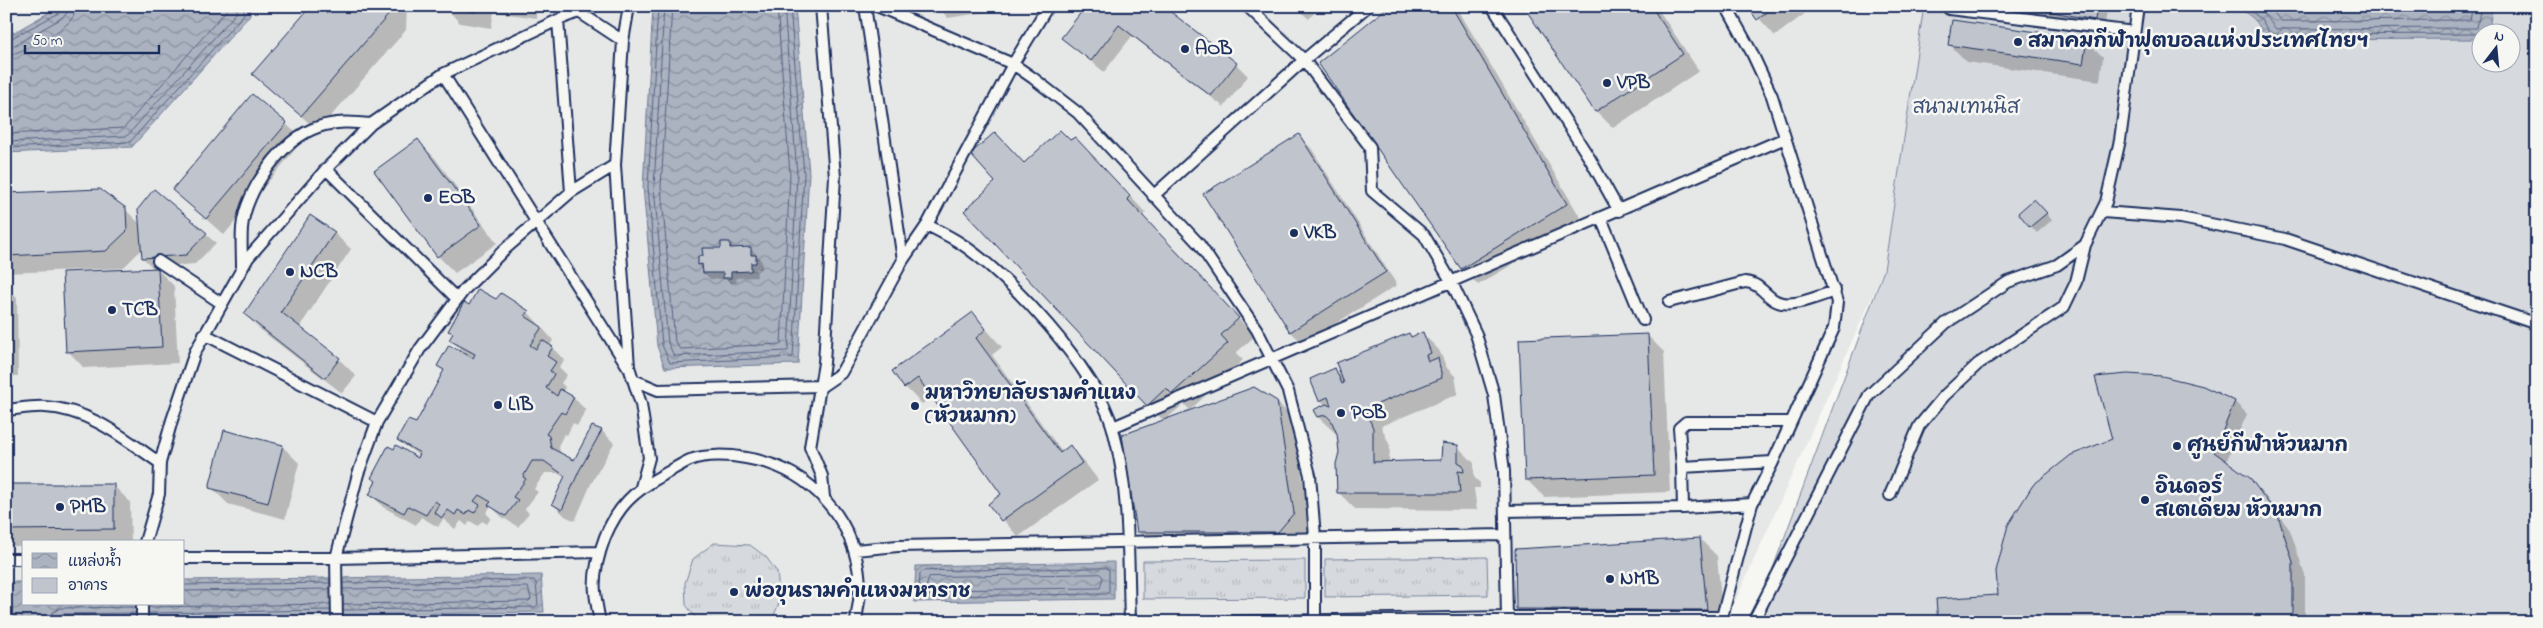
<svg xmlns="http://www.w3.org/2000/svg" width="2543" height="628" font-family="'Indie Flower','Playpen Sans Thai',sans-serif">
<style>
.built{fill:#e6e7e7;fill-rule:evenodd}
.grass{fill:url(#grass-tufts);stroke:#78849e}
.pitch{fill:#d6d9dd;stroke:#78849e;fill-rule:evenodd}
.water{fill:url(#water-waves);stroke:#717e99}
.shadow{fill:#0003}
.lines{fill:none;stroke-linecap:round;stroke-linejoin:round}
.shore{stroke:#556385;stroke-width:1}
.building{fill:#c0c4cd;stroke:#1b2f5e}
.lane-casing{stroke:#1b2f5e;stroke-width:14}
.lane{stroke:#f6f6f2;stroke-width:10}
.poi-dot{fill:#1b2f5e;stroke:#f6f6f2;stroke-width:2}
.labels{text-anchor:middle;dominant-baseline:central;stroke-width:5;stroke-linejoin:round;paint-order:stroke}
.poi-label{font-size:20px;font-weight:bold;fill:#1b2f5e;stroke:#f6f6f2;text-anchor:start}
.park-label{font-size:20px;fill:#405177;stroke:#f6f6f2}
</style>
<defs>
<pattern id="grass-tufts" width="24" height="20" patternUnits="userSpaceOnUse" patternTransform="scale(1.25)"><rect width="24" height="20" fill="#d6d9dd"/><path d="M3 7l-1-3M5 7V3M7 7l1-3M15 17l-1-3M17 17v-4M19 17l1-3" fill="none" stroke="#b7bbc0"/></pattern>
<pattern id="water-waves" width="16" height="10" patternUnits="userSpaceOnUse" patternTransform="scale(1.25)"><rect width="16" height="10" fill="#abb2c0"/><path d="M0 5q4-4 8 0t8 0" fill="none" stroke="#8a919f"/></pattern>
</defs>
<rect width="100%" height="100%" fill="#f6f6f2"/>
<filter id="ink" filterUnits="userSpaceOnUse"><feTurbulence type="fractalNoise" baseFrequency=".02" numOctaves="2"/><feDisplacementMap in="SourceGraphic" scale="10" xChannelSelector="R" yChannelSelector="G"/><feConvolveMatrix kernelMatrix="1 2 1 2 8 2 1 2 1" color-interpolation-filters="sRGB"/></filter>
<g filter="url(#ink)">
<path class="built" d="M6,6h1918l-40,264 -158,352h-1720zM24,542h160v62h-160z"/>
<path class="grass" d="M714,543l36,2 16,12 11,15 3,29 -9,21h-72l-13,-17 -1,-22 8,-24z
M1487,557l1,38 -163,2v-38z
M1305,560v38l-162,1v-38z"/>
<path class="pitch" d="M1924,6h613v616h-784l131,-352zM2480,32h30v30h-30z"/>
<path class="water" d="M60,6h189l1,9 -118,132 -126,6v-116z
M653,6h142l14,167 -11,191 -133,4 -8,-22 -14,-159z
M2232,6h260l-3,26h-9v7l-216,1c-3,-19 -15,-27 -32,-34z
M1114,562v37l-200,3 2,-36z
M541,575l3,37 -538,8v-38h18v22h160v-24z"/>
<path class="shadow" d="M313,6h94l-1,24 -88,101 -64,-57z
M444,6h93l-1,12 -42,-6 -3,16 -31,-5z
M937,6h89l-78,12z
M1087,6l149,58 12,12 -24,31 -92,-71 -28,36 -41,-34z
M1294,6h26l-11,13z
M1391,6h65l127,216 -105,63 -16,-17z
M1540,6h116l43,65 -86,57 -17,-17z
M1748,6h108l-11,8 -34,-5 -36,27z
M2023,6h85l-4,23 -72,-14z
M2086,40l17,17 -3,24 -133,-19 -17,-17z
M286,124l17,16 -79,95 -51,-45z
M1299,136l12,12 86,137 -94,59 -12,-12 -87,-138z
M418,141l17,17 62,85 -42,30 -17,-17 -62,-85z
M1070,141l22,15 54,57 -4,4 113,119 -19,17 7,7 -53,50 -6,-6 -19,16 112,-18 17,17 16,111 -15,18h-140l-16,-16 25,-111 -17,-16 -122,-240z
M154,191l62,52 -21,21 -40,3 19,19 4,77 -94,5 -16,-17 86,-82 -11,-11 -1,-9 -19,19 -117,5v-79l119,15 15,15z
M2040,207l12,13 -15,13 -18,-20z
M334,233l17,16 -52,79 40,31 17,17 -14,17 -80,-62 -17,-17z
M729,243l6,6 15,-1 7,7 5,7v7h-6l1,8 -21,1 1,5h-6l-5,-4h-16l-6,-6 -5,-9 5,-7z
M6,286l11,11 1,79h-12z
M501,295l27,17 25,28 -3,6 15,14 -6,7 8,8 -6,8 4,4 -2,5 11,6 12,12 -9,16 -4,-3 -6,12 -3,-1 -6,12 4,9 12,7 19,-35 9,4 12,12 -23,41 -16,37 -10,-5 -12,-12 13,-26 -9,-5h-12l-11,16 4,3 -13,17 4,4 -11,14 -16,-10 -11,-11 -5,7 5,5 -4,6 -5,-3 -4,5 -8,-5 -3,5 -6,-5 -6,8 -12,-10 -5,8 -17,-10 -5,8 -33,-18 -12,-13 49,-37 -21,-17 17,-15 29,-53 -7,-6 28,-11 -15,-16 3,-4 -5,-5 20,-24 27,-5z
M973,314l29,33 -10,8 70,97 8,-5 16,17 12,16 -80,57 -28,-33 13,-9 -70,-99 -11,8 -17,-17z
M1422,333l17,17 8,18 8,8 3,18 -77,32 9,20 -1,16 54,-1 14,-15 17,17v14l6,6v5h-6l3,22 -122,-1 -17,-17 2,-40 -2,-19h-3l-17,-16 8,-12 -6,-5 15,-30 8,8z
M1647,335l17,17 6,140 -126,5 -17,-17z
M2203,387l32,15 12,12 -21,48 36,30 28,38 15,45v47h-365l59,-26 114,-157z
M282,446l17,17 -14,56 -57,-15 -17,-17z
M113,485l17,17 1,40h-107v4h-18v-60z
M1700,539l17,17 6,66h-193l-13,-13z"/>
<g class="lines">
<path class="shore" d="M658,6l-10,181 14,158 8,18 123,-6 11,-183 -14,-168
M664,6l-10,181 14,156 6,13 114,-5 9,-177 -13,-168
M672,6l-11,181 14,155 5,7 101,-5 9,-170 -13,-168
M2245,6l17,14 8,15 210,-1
M2257,6l19,23 201,-1 4,-22
M2268,6l13,15 189,-1 3,-14
M6,41l53,-28 3,-7
M6,48l7,-2 49,-28 5,-5 1,-7
M6,55c13,0 56,-24 64,-34 4,-4 5,-9 6,-15
M6,134l118,-6 106,-122
M6,142l121,-6 110,-124 1,-6
M6,148l124,-6 114,-128v-8
M1106,568l3,2v21l-2,3 -185,2 -3,-2 1,-21 3,-2z
M1100,574l3,3 -3,11 -171,2 -3,-2 3,-11z
M343,583l191,-3 2,3 2,22 -3,2 -192,3
M184,585l146,-2
M343,589l185,-2 3,12 -2,2 -186,3
M184,591l146,-2
M148,607l182,-3
M148,613l183,-3
M50,622l2,-9 8,-5 76,-1
M56,622l1,-5 5,-3 74,-1"/>
</g>
<path class="building" d="M311,6h79v7l-89,103 -49,-42z
M442,6h34l-1,6z
M1086,6h77l74,57 -26,33 -92,-71 -28,36 -30,-23z
M1389,6h62l116,198 -106,65 -143,-206z
M1538,6h113l32,48 -88,58 -67,-99z
M1747,6h28l-18,14z
M2021,6h76l-2,14z
M1952,20l135,19 -4,25 -135,-19z
M252,94l35,29 -81,96 -34,-29z
M1060,130l10,10 5,-3 55,59 -3,3 112,119 -18,17 7,8 -56,51 -6,-6 -19,18 -183,-195 31,-29 -25,-28 25,-22 29,31z
M1299,134l87,138 -96,60 -87,-138z
M418,139l63,86 -44,32 -63,-86z
M100,189l26,19 1,23 -21,20 -100,5v-63z
M154,189l53,44 -21,22 -44,3 -4,-49z
M2034,199l13,14 -17,14 -12,-14z
M310,215l25,17 -54,80 59,46 -15,20 -81,-64z
M721,242h9v6l21,-1v8h5v8h-5v8l-20,1v6h-8v-5h-20l-1,-9 -4,1v-9h5l-1,-8h19z
M158,268l4,79 -96,5 -4,-80z
M478,289l18,10 5,-6 28,18 -4,5 17,11 -12,18 6,4 6,-9 11,7 -6,9 9,6 -6,9 4,3 -8,14 11,8 3,-7 14,8 -9,17 -4,-2 -15,22 3,2 2,12 23,12 18,-34 10,4 -23,41 -17,39 -10,-6 13,-28 -21,-15h-12l-9,16 3,2 -13,18 5,3 -12,16 -18,-11 3,-3 -12,-7 -5,6 6,4 -6,8 -5,-3 -3,5 -8,-5 -3,5 -7,-5 -6,8 -8,-6 5,-8 -4,-3 -9,14 -18,-9 -4,7 -35,-18 7,-14 -5,-3 17,-32 6,3 2,-4 22,13 2,-5 -23,-13 11,-20 8,3 28,-53 -7,-4 12,-21 24,13 2,-4 -26,-14 4,-7 -5,-2 16,-29 5,3z
M973,312l13,17 -10,9 84,115 10,-8 12,18 -81,58 -13,-17 13,-10 -83,-116 -14,10 -12,-17z
M1423,332l8,21 -5,2 2,6 10,-3 4,20 -77,31 8,19v34l68,-2 1,-17 16,2v17l5,3 1,7 -6,-1 2,22h-123l-1,-29 3,-12 -2,-18 -6,-14 -5,-5 -9,2 -4,-7 13,-6 5,2 -3,-9 -9,4 -9,-22 25,-11 7,16 2,-1 -8,-20 73,-30 2,4z
M1648,334l6,141 -129,5 -6,-141z
M2127,374l35,2 41,10 32,15 -21,51 36,26 28,38 15,46v50l-4,10h-351l-2,-23 62,-4 -2,-24 12,-46 25,-40 38,-30 41,-16 -17,-62z
M1254,387l23,14 17,112 -16,19h-141l-15,-97z
M224,430l59,15 -15,58 -59,-15z
M6,484h108v45l-108,1z
M1700,538l7,72 -191,-1 -1,-60z"/>
<g class="lines">
<defs>
<path id="lane" d="M629,6l-6,35 -8,124 14,202 12,37 8,54 -8,29
M821,6l14,171 -11,186 -14,84 12,29 2,21
M865,6l38,254
M877,6l136,58 20,14 45,35 121,131 58,86 31,61 22,84 5,62v83
M1247,6l57,54 66,87 2,44 52,44 27,46 25,53 18,61 10,76 3,146
M1492,6l98,153 29,52
M1949,9l185,23
M579,12l44,29
M558,20l13,172
M443,74l185,293
M326,169l131,130
M1153,196l151,-136 64,-54
M2103,212l78,6 104,21 252,85
M1601,218l42,102
M927,225c10,5 20,10 30,16 51,32 140,129 156,188 17,63 15,128 17,193
M158,261l63,42
M242,267c0,-13 -1,-26 0,-39 3,-37 40,-89 76,-101 18,-6 34,-5 53,-3
M1669,302l76,-20c14,1 18,11 29,18 16,10 44,-4 61,-9
M204,334l173,88
M634,380l24,10 164,-4 19,-13 62,-113 24,-35 86,-161 35,-58
M6,410c13,-1 26,-4 39,-3 44,2 80,32 115,56
M1113,427l670,-288
M1773,462l-91,5 -3,-39 7,-6h105
M1682,467l1,41
M1890,495l29,-69 25,-30 34,-32 86,-57 12,-25 9,-37
M1505,511l178,-3 69,-4
M145,542l14,-48 1,-31 12,-43 23,-68 53,-94 78,-89 45,-45 72,-50 115,-54 36,-14
M855,550l43,-4 607,-11
M184,558h152l263,-6
M6,559h18
M142,604v18
M337,622l-1,-64 22,-84 19,-52 43,-73 44,-59 40,-40 67,-58 44,-27
M600,622c-2,-10 -4,-20 -5,-30 -2,-18 4,-39 10,-55 13,-31 29,-46 58,-62 9,-5 18,-11 27,-15 16,-6 39,-5 56,-2 64,10 110,61 114,126 1,12 -3,26 -4,38
M1214,622l293,-5h215l30,-113 21,-42 61,-134 3,-26 -65,-206 -21,-45 -25,-45
M1753,622l116,-227 77,-72 62,-41 49,-17 28,-20 21,-43 14,-62 18,-134"/>
</defs>
<use href="#lane" class="lane-casing"/>
<use href="#lane" class="lane"/>
</g>
</g>
<g class="poi-dot">
<circle cx="2018" cy="42" r="5"/>
<circle cx="1185" cy="49" r="5"/>
<circle cx="1607" cy="83" r="5"/>
<circle cx="428" cy="198" r="5"/>
<circle cx="1294" cy="233" r="5"/>
<circle cx="290" cy="272" r="5"/>
<circle cx="112" cy="310" r="5"/>
<circle cx="498" cy="405" r="5"/>
<circle cx="915" cy="406" r="5"/>
<circle cx="1341" cy="413" r="5"/>
<circle cx="2177" cy="446" r="5"/>
<circle cx="2145" cy="500" r="5"/>
<circle cx="60" cy="507" r="5"/>
<circle cx="1610" cy="579" r="5"/>
<circle cx="734" cy="592" r="5"/>
</g>
<g class="labels">
<g class="poi-label">
<text x="2028" y="42">สมาคมกีฬาฟุตบอลแห่งประเทศไทยฯ</text>
<text x="1195" y="49">AOB</text>
<text x="1617" y="83">VPB</text>
<text x="438" y="198">EOB</text>
<text x="1304" y="233">VKB</text>
<text x="300" y="272">NCB</text>
<text x="122" y="310">TCB</text>
<text x="925" y="394">มหาวิทยาลัยรามคำแหง<tspan x="925" dy="23">(หัวหมาก)</tspan></text>
<text x="508" y="405">LIB</text>
<text x="1351" y="413">POB</text>
<text x="2187" y="446">ศูนย์กีฬาหัวหมาก</text>
<text x="2155" y="488">อินดอร์<tspan x="2155" dy="23">สเตเดียม หัวหมาก</tspan></text>
<text x="70" y="507">PMB</text>
<text x="1620" y="579">NMB</text>
<text x="744" y="592">พ่อขุนรามคำแหงมหาราช</text>
</g>
<g class="park-label">
<text x="1966" y="108">สนามเทนนิส</text>
</g>
</g>
<rect width="2543" height="628" fill="none" stroke="#f6f6f2" stroke-width="25"/>
<rect x="12" y="12" width="2518" height="603" fill="none" stroke="#1b2f5e" stroke-width="2" filter="url(#ink)"/>
<rect x="22" y="540" width="162" height="65" fill="#f6f6f2" stroke="#9ea6b7"/>
<rect x="32" y="553" width="25" height="15" fill="url(#water-waves)" stroke="#9ea6b7"/>
<text x="68" y="566" font-size="15" fill="#1b2f5e">แหล่งน้ำ</text>
<rect x="32" y="578" width="25" height="15" fill="#c0c4cd" stroke="#9ea6b7"/>
<text x="68" y="590" font-size="15" fill="#1b2f5e">อาคาร</text>
<g transform="translate(2496 48) rotate(16)"><circle r="24" fill="#f6f6f2" stroke="#9ea6b7"/>
<path d="M0-4L9 19L0 12L-9 19Z" fill="#1b2f5e"/>
<text y="-8" font-size="14" font-weight="bold" text-anchor="middle" fill="#1b2f5e">N</text>
</g>
<path d="M25 45v8h134v-8" fill="none" stroke="#1b2f5e" stroke-width="2.5"/>
<text x="32" y="45" font-size="15" fill="#1b2f5e" stroke="#f6f6f2" stroke-width="4" paint-order="stroke">50 m</text>
</svg>
